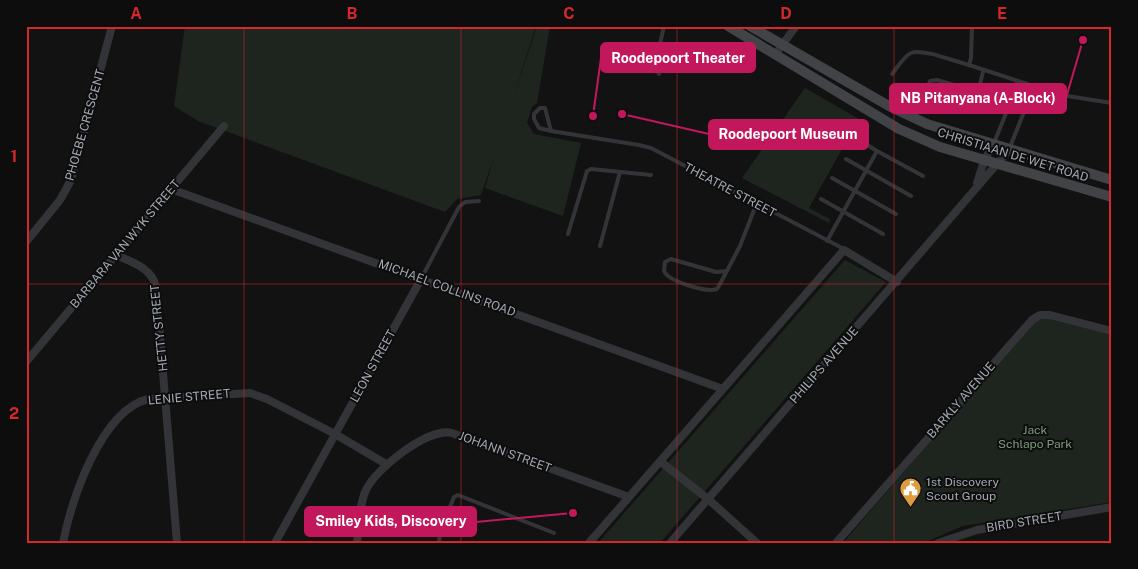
<svg xmlns="http://www.w3.org/2000/svg" width="1138" height="569" font-family="'Public Sans',sans-serif">
<style>
.green{fill:#1e251f}
.lines{fill:none;stroke-linecap:round;stroke-linejoin:round}
.lane{stroke:#333438;stroke-width:4}
.street{stroke:#333438;stroke-width:8}
.secondary{stroke:#414347;stroke-width:10}
.grid{fill:none;stroke:#d62828;stroke-width:1;stroke-opacity:0.55}
.labels{text-anchor:middle;dominant-baseline:central;stroke-width:4;stroke-linejoin:round;paint-order:stroke}
.street-label{font-size:12px;fill:#a4aab2;stroke:#0d0d0e}
.park-label{font-size:12px;fill:#7e9b7d;stroke:#0d0d0e}
.poi-label{font-size:12px;fill:#a4aab2;stroke:#0d0d0e;text-anchor:start}
.leader{fill:none;stroke:#c2185b;stroke-width:2}
.callout-dot{fill:#c2185b;stroke:#0d0d0e;stroke-width:2}
.callout{fill:#c2185b;stroke:#c2185b;stroke-width:2}
.callout-label{font-size:14px;text-anchor:middle;font-weight:bold;fill:#fff}
.neatline{fill:none;stroke:#d62828;stroke-width:2}
.grid-label{font-size:16px;text-anchor:middle;font-weight:bold;fill:#d62828}
</style>
<rect width="100%" height="100%" fill="#121213"/>
<path class="green" d="M185,26h351l-25,79 26,-79h13l-13,77 -5,4 -5,16 7,11 47,9 -18,73 -78,-28 9,-31 -13,38 -24,4 -12,13 -247,-91 -24,-15z
M805,88l54,31 -50,89 21,11 -1,4 -87,-45z
M845,260l41,22 -226,261h-62z
M1045,317l67,17v168l-149,24 -40,17h-80l176,-205 17,-18z"/>
<g class="lines">
<path class="lane" d="M972,26l-1,32 -2,7 92,30 51,8
M659,74l-4,-7 9,-41
M892,74c5,-6 12,-18 19,-21 11,-5 45,9 58,12
M978,92l-41,-12 -7,1 -2,6 5,10 34,10h6c5,-11 7,-24 10,-35
M1011,101l6,-19
M551,131l-6,-23h-5l-6,6v5l5,9 12,3 88,14 12,3 193,101
M859,140l18,11
M994,143l15,-37
M1010,147l24,-60
M846,159l65,37
M832,178l64,36
M821,199l62,35
M568,234l19,-63 4,-2 60,6
M827,241l50,-90 46,25
M600,246l20,-74
M727,271l-11,1 -45,-13 -6,3 -1,9c4,10 42,22 53,18l3,-5 20,-38 16,-41
M421,279l38,-72 6,-5 14,-1
M439,543l1,-11 14,-35 4,-2 96,38"/>
<path class="street" d="M775,55l21,-29
M977,183l7,-22 9,-16
M171,189l552,200
M26,242l34,-42 11,-20 41,-154
M116,255c16,7 36,13 40,32l21,256
M26,362l198,-236
M661,462l47,37 49,44
M63,543c8,-43 38,-132 85,-144l102,-6 17,6 68,35 51,30
M275,543l146,-264
M357,543c2,-17 2,-38 9,-53 10,-22 63,-63 86,-57l177,64
M589,543l255,-293 53,32
M670,543l339,-393
M836,543l196,-223 8,-5h10l62,16
M938,543l39,-13 135,-23"/>
<path class="secondary" d="M728,26l171,103 41,18 172,50
M750,26l139,80 38,18 185,56"/>
</g>
<path class="grid" d="M244,26v517M461,26v517M677,26v517M894,26v517M26,284h1086"/>
<defs>
<symbol id="civic-pin" viewBox="-11 -11 22 30"><path d="M0 17L-7.5 6A9.5 9.5 0 1 1 7.5 6Z" fill="#de9c3e" stroke="#0d0d0e"/><path d="M-.6-6.5H3V-4.5H.6V-3L4-1V1h2V6H-6V1h2V-1L-.6-3ZM-1.2 2.5V6h2.4V2.5Z" fill="#fff"/></symbol>
</defs>
<g fill-rule="evenodd">
<use href="#civic-pin" x="898" y="476" width="25" height="34"/>
</g>
<g class="labels">
<g class="street-label">
<text transform="translate(85 125) rotate(-74)">PHOEBE CRESCENT</text>
<text transform="translate(1013 155) rotate(17)">CHRISTIAAN DE WET ROAD</text>
<text transform="translate(730 190) rotate(28)">THEATRE STREET</text>
<text transform="translate(125 244) rotate(-50)">BARBARA VAN WYK STREET</text>
<text transform="translate(447 288) rotate(20)">MICHAEL COLLINS ROAD</text>
<text transform="translate(159 328) rotate(-96)">HETTY STREET</text>
<text transform="translate(824 365) rotate(-49)">PHILIPS AVENUE</text>
<text transform="translate(373 366) rotate(-61)">LEON STREET</text>
<text transform="translate(189 397) rotate(-5)">LENIE STREET</text>
<text transform="translate(961 400) rotate(-49)">BARKLY AVENUE</text>
<text transform="translate(505 452) rotate(20)">JOHANN STREET</text>
<text transform="translate(1024 522) rotate(-9)">BIRD STREET</text>
</g>
<g class="park-label">
<text x="1035" y="430">Jack<tspan x="1035" dy="14">Schlapo Park</tspan></text>
</g>
<g class="poi-label">
<text x="926" y="482">1st Discovery<tspan x="926" dy="14">Scout Group</tspan></text>
</g>
</g>
<path class="leader" d="M593 116L601 58M1083 40L1066 98M622 114L709 134M573 513L476 522"/>
<g class="callout-dot">
<circle cx="593" cy="116" r="5"/>
<circle cx="1083" cy="40" r="5"/>
<circle cx="622" cy="114" r="5"/>
<circle cx="573" cy="513" r="5"/>
</g>
<g class="callout">
<rect x="601" y="43" width="154" height="29" rx="5"/>
<rect x="890" y="84" width="176" height="29" rx="5"/>
<rect x="709" y="120" width="159" height="29" rx="5"/>
<rect x="305" y="507" width="171" height="29" rx="5"/>
</g>
<g class="callout-label">
<text x="678" y="63">Roodepoort Theater</text>
<text x="978" y="103">NB Pitanyana (A-Block)</text>
<text x="788" y="139">Roodepoort Museum</text>
<text x="391" y="526">Smiley Kids, Discovery</text>
</g>
<rect width="1138" height="569" fill="none" stroke="#0d0d0e" stroke-width="55"/>
<rect x="28" y="28" width="1082" height="514" class="neatline"/>
<g class="grid-label">
<text x="136" y="19">A</text>
<text x="352" y="19">B</text>
<text x="569" y="19">C</text>
<text x="786" y="19">D</text>
<text x="1002" y="19">E</text>
<text x="14" y="162">1</text>
<text x="14" y="419">2</text>
</g>
</svg>
